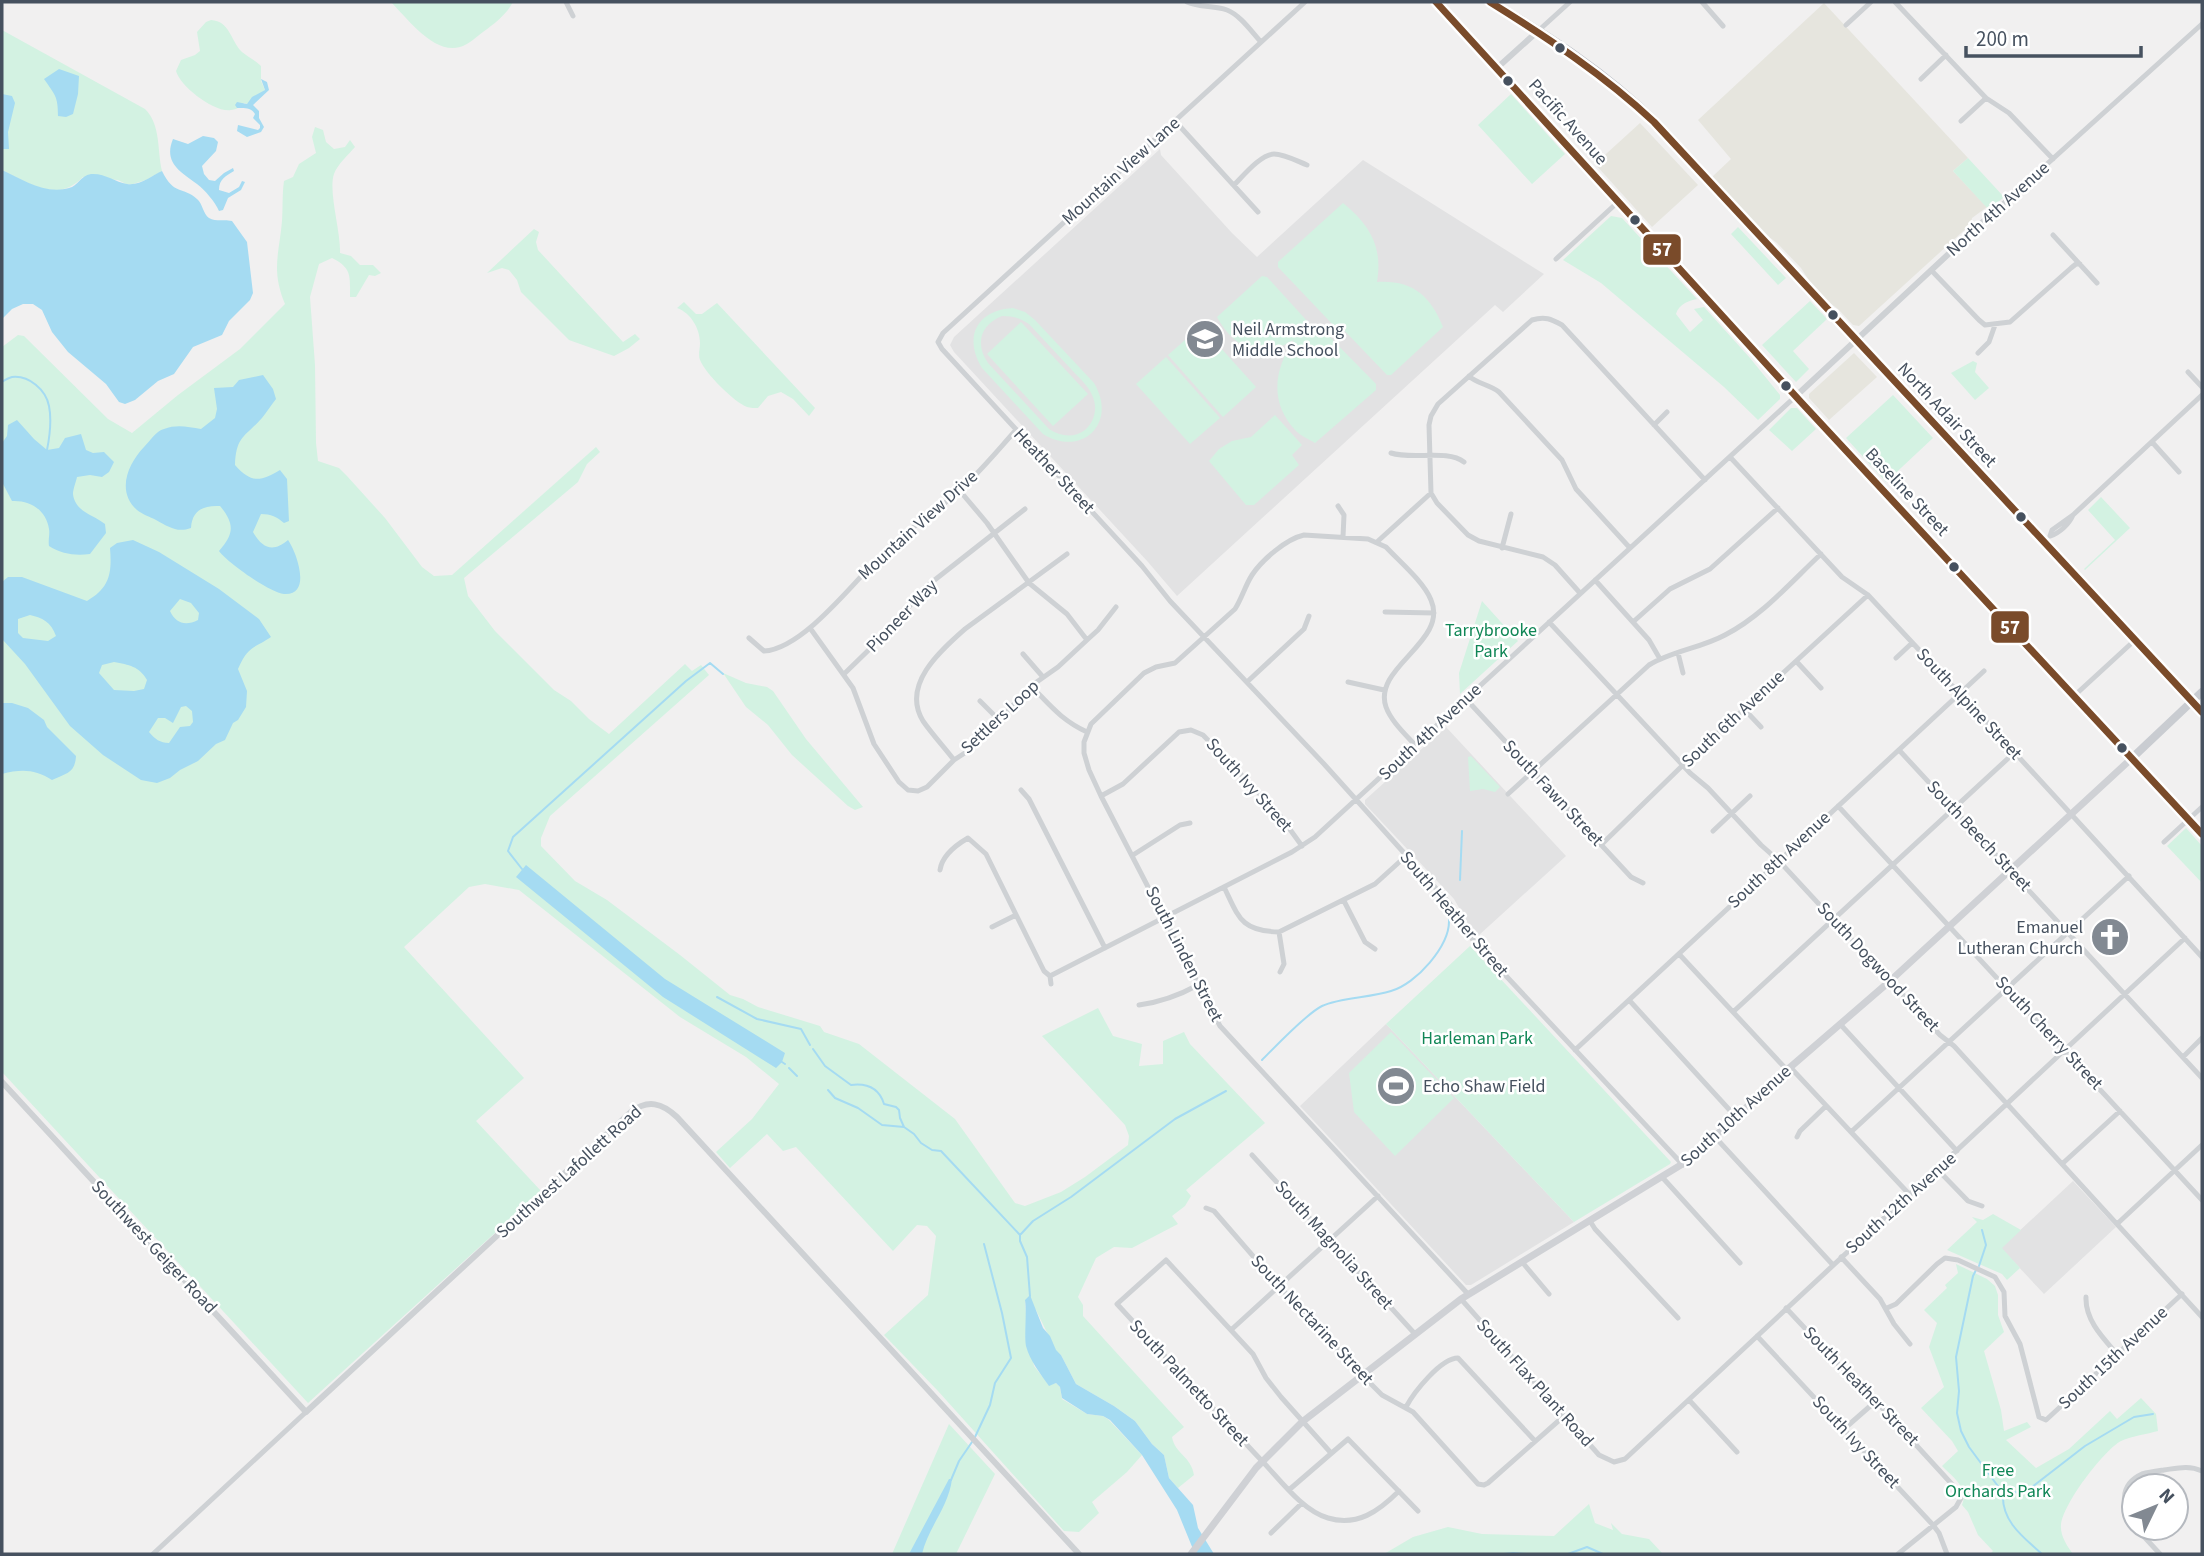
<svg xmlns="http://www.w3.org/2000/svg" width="2204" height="1556" font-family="'Source Sans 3',sans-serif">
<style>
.commercial{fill:#e6e5de}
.education{fill:#e2e2e3}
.green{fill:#d3f2e2;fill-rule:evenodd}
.water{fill:#a5dbf2;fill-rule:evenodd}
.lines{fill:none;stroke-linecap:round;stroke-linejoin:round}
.stream{stroke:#a5dbf2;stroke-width:2}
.trunk-casing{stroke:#b4b9c1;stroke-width:11}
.minor{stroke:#ced1d4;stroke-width:5}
.tertiary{stroke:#ced1d4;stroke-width:6}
.secondary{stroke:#cfd1d5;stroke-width:7}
.primary{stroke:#c9ccd1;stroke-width:8}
.trunk{stroke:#c4c7cc;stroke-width:8}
.bus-1-casing{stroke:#fff;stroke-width:12}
.bus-1{stroke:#7a4b2a;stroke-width:7}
.bus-dot{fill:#46515f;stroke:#fff;stroke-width:2.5}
.labels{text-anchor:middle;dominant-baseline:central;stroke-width:5;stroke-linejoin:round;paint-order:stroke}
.street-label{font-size:18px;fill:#46515f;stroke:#fff}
.poi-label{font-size:18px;fill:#46515f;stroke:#fff;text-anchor:start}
.park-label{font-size:18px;fill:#108656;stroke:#fff}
.line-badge{stroke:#fff;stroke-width:2.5}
.badge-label{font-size:19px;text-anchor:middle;font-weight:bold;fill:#fff}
</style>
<rect width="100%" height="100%" fill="#f1f0f0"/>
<path class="commercial" d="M1824,3l144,155 -15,13 34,36 -15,11 -1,6 -112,102 -6,-1 -15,-16 -12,-9 -14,-15 -11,-17 -24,-25 -17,-13 -48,-53 19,-18 -33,-39z
M1640,123l58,62 -46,42 -57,-63z
M1854,353l23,24 -48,43 -20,-22v-4z"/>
<path class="education" d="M1160,149l1,6 71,78 25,24 106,-97 181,114 -41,38 -8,-7 -318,291 -29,-34 -194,-210 -4,-7 4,-8z
M1446,727l120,129 -88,80 -8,-9 -16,-28 -89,-95v-4z
M1386,1024l188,198 -103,63h-5l-166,-179z
M2073,1181l43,46 -72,67 -43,-46z"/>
<path class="green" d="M391,2h122c-7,13 -18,21 -30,30 -7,5 -15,13 -23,15 -26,8 -53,-29 -69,-45z
M211,20c19,1 19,20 31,32 6,5 13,8 19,14v15l4,9 -18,14 -3,-1c-8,4 -4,6 -13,7 -17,3 -51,-24 -55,-39l5,-11 14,-5 5,-4 -3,-19 9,-10z
M2,30l143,79c16,16 12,40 17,62l-16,9 -13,4h-7l-8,-4 -35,-3c-26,27 -54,6 -81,-7z
M1511,94l54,60 -33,30 -54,-59z
M315,127l8,3 3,12 8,7 11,-2 5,-7 5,7c-6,7 -18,18 -21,27 -6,17 7,58 6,79l11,3 9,9h13l8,8 -6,3 -6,-1 -13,22h-6c0,-21 2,-29 -18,-39l-13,6 -9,33 5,68 1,78 2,18 21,7 8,8 38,42 37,49 12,9 18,-1 144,-128 4,5 -13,12 -9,18 -114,96 4,18 27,35 59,59 17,11 18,18 20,15 76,-70 7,7 9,-6 8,10 -159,141 -9,22v8l34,35 32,19 73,55 50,40 13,4 15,8 62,19 4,6 35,12 96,75 60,84 10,3 36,-14 24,-15 43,-32 1,-9 -4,-11 -83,-89 56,-28 15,28 29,8 -3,22 24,-2v-23l21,-9 6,12 75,79 -79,67 5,6 -6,10 -13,10 6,8 -46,24 -18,-1 -18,11 -18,39 5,8v11l101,111 -12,10c3,17 19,19 22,38l-16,13 -9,-10 -5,-23 -12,-11 -17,-23 -21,-15 -38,-22 -15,-29 -5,-4 -20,-41 -11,-10 2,27 7,39 15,19 7,-2 4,4 2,12 25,15 16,2 6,4 33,35 -15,17 -35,30 7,11 -20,19 -15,-1 -126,-140 -54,-56 44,-40 8,-59 -9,-10 -10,-1 -24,26 -97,-104 -13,4 -16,-17 -37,34 -14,-16 36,-33 27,-35 -33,-27 -66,-40 -161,-127 -34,-6 -16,3 -65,60 120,131 -48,43 65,70 -233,212 -306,-331v-725l16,-12 6,1 84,83 24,14 46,-38 62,-46 45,-45c-14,-34 -6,-49 -3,-83 1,-13 0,-26 2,-40l9,-4 6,-13 17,-11 -4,-16z
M1968,158l36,39 -15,13 -36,-39z
M1343,203c27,22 40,44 34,79 35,-2 53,13 66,45l-52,48h-4l-46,-48 -4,2 -59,-62v-5z
M1611,216l11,2 75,81c-9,2 -18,5 -21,15l14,18 13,-12 -9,-11 10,-2 46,51 30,37v4l-22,21 -34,-33 -123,-104 -38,-23z
M1738,227l48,51 -8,7 -47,-51z
M534,229l5,3 -3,10 2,8 85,92 12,-8 5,5 -11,9 -15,8 -45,-16 -48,-48 -4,-12 -8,-10 -7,-2 -15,5z
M1262,276l5,1 41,45 -7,11 16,-9 59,60v6l-61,53c-6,-4 -14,-7 -19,-12 -27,-28 -22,-62 -2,-91 -32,19 -59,10 -77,-23z
M1810,301l17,18 -34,32 16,18 -13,13 -34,-37z
M684,302l12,12h6l15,-11 98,105 -6,8 -16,-17 -12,-7 -13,4 -10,12c-3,0 -8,0 -11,-1 -13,-5 -42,-34 -47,-47 -2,-5 0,-11 0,-17 0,-14 -9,-30 -23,-35z
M1013,308l12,4 10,8 59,63c24,40 -12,75 -51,51l-61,-66c-19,-31 -5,-58 31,-60zM1002,316c11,0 18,2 27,8 14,15 28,30 42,45 7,8 17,16 21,26 6,12 3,26 -7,35 -12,9 -25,6 -36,-1l-61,-66c-13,-19 -8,-38 14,-47z
M1021,322l67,72 -35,32 -66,-72z
M1201,326l55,61 -33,30 -55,-62z
M1166,357l54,61 -30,26 -54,-60z
M1973,361l4,2 -2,9 14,16 -14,12 -24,-27z
M1893,395l40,43 -47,44 -40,-44z
M1791,408h6l19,21 -24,22 -23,-21z
M1275,415l27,30 -10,10 7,10 -45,40h-8l-37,-44 10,-12 13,-8 19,-4z
M2101,497l29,31 -45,42 -1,-1 31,-29 -27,-30z
M1482,601l36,40 -58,53 -1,-21z
M723,673l23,10 21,4 6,4 33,48 57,68 -8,3 -7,-4 -56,-51 -24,-30 -22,-18z
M1471,756l29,31 -5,5 -12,-3 -13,2 -2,-34z
M2186,828l16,18v37l-35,-37z
M1470,946l201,216 -1,2 -96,58 -188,-198z
M1391,1032l63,66 -59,58 -41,-44 -5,-39z
M1993,1214l28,16 -19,18 18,20 -13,12 -5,-6 -55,-24 30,-28 -5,-5 11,3z
M1956,1264l31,15 8,7 3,9v20l6,17 -20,19 17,59 3,21 23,-9 4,5 -25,13 30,28 33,-19 41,-38 7,8 24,-21 15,16 2,17c-11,3 -26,5 -37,10 -18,10 -58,63 -60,84 -1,10 6,21 12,29h-83l3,-3 -15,-16 -10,-23 -6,-7c7,-17 -9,-28 -20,-39l16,-15 -6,-10 -31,-33 23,-21 -15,-40 8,-24 -13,-13 23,-22 -2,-3 13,-12z
M949,1424l46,50 -39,80h-64z
M1589,1504l6,19 18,7 -2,-7 11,11 27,5 14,15h-279l29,-17 35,-10 34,7 72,2z"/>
<path class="water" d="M59,69l20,7 -1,18 -5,20 -7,3 -8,-1c0,-20 -3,-21 -14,-37z
M261,79l6,3 2,8 -16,15 6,6v7l5,9 -3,5 -14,5 -10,-6 1,-6 20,5 2,-2v-3l-7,-7 2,-4c-4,-7 -11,-6 -18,-6l-2,-3 2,-3 10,2 5,-7 13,-7z
M2,94l10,2 3,7 -7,29 1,17h-7z
M203,136l11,2 4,4 -2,9 -14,15 2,8 5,6 6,1 9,-8 9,-5 1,3c-8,5 -15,8 -15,19l10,3 10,-6 3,-6 3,1 -4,8 -13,8 -5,12 -4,1c-4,-9 -14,-21 -22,-27 -16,-12 -34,-21 -24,-45l15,5z
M2,170c20,9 43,25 67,18 9,-2 11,-12 22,-14 14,-1 24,8 36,10 13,2 26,-9 35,-13 12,25 21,15 35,28 6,5 6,15 12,19 7,4 16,1 23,3l15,21 6,51 -3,7 -21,21 -7,14 -29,12 -19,27 -16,7 -23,19 -10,4 -6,-2 -13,-18 -38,-32 -16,-20 -10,-22 -9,-6h-10l-11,5 -10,10z
M263,375l10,14 3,10c-5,6 -9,13 -14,19 -17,19 -26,18 -27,47 16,18 25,17 45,5l7,9 2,42 -5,2c-7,-6 -13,-9 -23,-9l-8,18c9,16 20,21 35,8 8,11 25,56 -4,54 -15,-2 -56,-31 -65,-43 15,-17 16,-27 1,-45 -16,-1 -28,4 -29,22 -14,5 -22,-1 -35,-8 -6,-3 -14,-6 -19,-10 -21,-19 -9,-46 7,-63 6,-6 12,-16 20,-18 13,-5 24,-2 37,0l14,-11 2,-9 -3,-21 19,-1 6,-7z
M17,420l17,19 13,11 12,-2 6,-10 16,-4 5,16 7,3 11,-1 10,10 -5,10 -7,5 -12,-2 -13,2c-1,5 -4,12 -4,17 2,18 21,21 32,30l1,9 -16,21c-15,2 -28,0 -41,-8 -1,-6 1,-12 0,-17 -3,-20 -20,-29 -37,-28l-10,-19v-39l5,-7 1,-11z
M133,540l26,12 60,37 40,30 12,18c-18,12 -23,9 -33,32l9,22 -1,16 -8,13 -5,3 -8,17 -9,4 -18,17 -18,9 -10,8 -13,5 -16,-3 -38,-25 -33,-29 -45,-62 -23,-25v-57l6,-5h14l65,24c23,-13 25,-28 23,-53l7,-5zM180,599l11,4 8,10 -1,7c-12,6 -22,4 -28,-9zM30,615c13,3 21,7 26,21l-8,5 -25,-3 -5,-5v-14zM114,662c15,3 25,4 33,18l-3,9 -10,2 -20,-1 -15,-17 3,-8zM181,707l5,-1 6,5 1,11 -3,4 -10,1 -11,16c-9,0 -14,-4 -20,-11l9,-14h7l8,5z
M2,703h10l16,5 16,12 3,7 29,29c-1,17 -9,17 -24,24 -17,-11 -31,-11 -50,-6z
M526,865l139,114 120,74 -3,9 -6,6 -113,-71 -147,-120z
M1030,1295l13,33 7,8 6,14 5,5 15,29 38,22 21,15 17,23 12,11 5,23 24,27 5,23 16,26h-19l-18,-44 -35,-55 -32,-35 -7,-4 -16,-2 -25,-16 -2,-11 -4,-4 -7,3c-9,-13 -19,-25 -23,-40 -2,-11 1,-32 -1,-46z
M949,1479h3c-3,27 -24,49 -30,75h-13z"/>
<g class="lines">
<path class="stream" d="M2,382c3,-2 6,-4 10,-5 17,-2 34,13 37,29 3,15 1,29 -2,44
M522,869l-14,-18 5,-14 173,-156 24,-18 13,11
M1460,880l2,-49
M717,997l40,22 44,10 9,16
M813,1049l12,17 26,19c16,-2 28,3 33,19l12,3 3,3 1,8 4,9
M1262,1060c14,-14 44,-46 60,-54 19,-9 48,-8 69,-15 25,-7 59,-45 58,-71
M782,1062l3,2
M789,1068l8,8
M828,1090l7,8 23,10 24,17 22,2 10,7 7,9 11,7 9,1 79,84v6l7,16 3,39
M1021,1234l12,-13 38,-24 104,-78 51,-28
M1979,1266l7,-21 -4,-15
M1976,1270l-3,6 -17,81 3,34 -2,22 4,18 8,16 34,46c-2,28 20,44 39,61
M975,1437l15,-32 5,-22 16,-25 -9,-45 -18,-69
M951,1480l8,-19 13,-19
M2003,1493l19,-1 10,-5 53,-41 49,-29 19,-3
M1504,1554l9,-1 13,1
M1568,1554l19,-7 16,7"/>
<defs>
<path id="trunk" d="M1436,2l364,399 402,433
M1490,2c59,36 115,71 164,120l548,590"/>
</defs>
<use href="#trunk" class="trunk-casing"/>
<path class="minor" d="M566,2l7,14
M1187,2c13,6 27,3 40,8 13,5 24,21 34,32
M1305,2l-362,331 -5,9 4,7 200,217 28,35 154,163 126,140 16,27 12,15 205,219
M1702,2l21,24
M1895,2l91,96 23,15 44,46
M1846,25l25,-23
M1538,31l32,-29
M1921,79l25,-24
M1175,121l83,91
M1961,121l25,-23
M1234,185c9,-9 27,-31 40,-31 10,0 23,7 33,11
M1984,221l218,-197
M2053,235l44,48
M1556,259l63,-58
M1931,270l48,50 6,5 25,-3 61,-54 5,-4h4
M1978,353l11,-11 6,-17
M2188,372l14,15
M1469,376c8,8 20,8 30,16l63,68 14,29 54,59
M1654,425l13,-13
M2152,442l27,30
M1391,453c22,7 56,-4 73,9
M1730,457l112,120 26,18 54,58 8,12 30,28 242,264
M1338,506l6,9 -1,22
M2050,536l2,-6 21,-15 129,-120
M2050,536c10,-3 19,-12 23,-21
M1378,541l53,-48
M1502,548l9,-34
M1595,580l54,60 11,19
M1580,593l-25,-28 -12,-8 -64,-16 -11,-6 -31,-32 -6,-10 -2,-68 2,-9 7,-12 94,-84c13,-4 19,-1 30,5l143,155
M1385,612l49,1
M1549,622l141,151 18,15 53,57 18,16 161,174 14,11 248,271
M1633,622l37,-33 40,-20 68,-61
M810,628l43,60 21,56 25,38 9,8 10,1 9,-4 27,-27 20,-13 57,-61 27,-19 29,-27 -20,-26 -38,-31 -42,-60 -27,-32
M749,638l15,13c40,-2 93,-73 122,-101 23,-22 52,-39 75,-61 20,-18 37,-39 55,-59
M1087,640l11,-10 18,-23
M1678,653l5,20
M1023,654l20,23
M1896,658l16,-15
M1796,661l25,27
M844,674l37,-36 46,-52 98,-77
M1247,682l57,-53 5,-13
M1348,682l36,8
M1031,686c19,19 30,34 56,46
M2074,696l61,-56
M1466,699l165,178 12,6
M980,701l20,20
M1744,709l17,18
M1415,745c-10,-11 -24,-24 -29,-38 -14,-40 63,-65 45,-107 -7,-18 -32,-39 -45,-53l-18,-8 -64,-4c-18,4 -42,25 -52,40 -7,11 -10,23 -17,34l-60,54 -19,4 -12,6 -53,51 -7,18v11l5,17 12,26 119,230 248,268
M1899,750l303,328
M954,760c-10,-13 -22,-26 -31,-39 -22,-36 17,-70 42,-92l102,-75
M1021,790l8,9 76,149
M1508,794l141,-129c23,-14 52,-17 76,-30 37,-19 66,-53 96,-81
M1101,796l22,-12 56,-52 12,-2 12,5 75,78 24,33
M1838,806l364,394
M1713,831l37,-35
M2164,842l38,-35
M1601,845l82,-80 185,-170
M1133,855l47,-30 10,-2
M940,870c2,-14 16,-25 28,-32l18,16 58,117 6,5 1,8
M1224,887c15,31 17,44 55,45l5,32 -4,8
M1344,901l21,41 10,7
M992,927l24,-12
M1279,932l96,-48 31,-28
M1679,954l108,116
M1050,976l242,-124 23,-15 481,-441
M1629,1000l107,117
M1139,1005c22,-3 39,-9 59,-20
M1733,1012l282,-260
M1840,1024l117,127
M1575,1050l409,-379
M2183,1057l19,-19
M1790,1067l120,128
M1851,1132l278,-256
M1715,1137l118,128
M1797,1137l3,-6 26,-25
M1252,1155l163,179
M2062,1164l58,-53
M1937,1169l31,32 14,5
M1662,1177l78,86
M1206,1208l8,3 65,75 83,89 20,20 31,17 65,72 6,1 4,-2 76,-67
M1590,1221l5,8 83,89
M2117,1224l85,-79
M1841,1257l39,42 14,25 16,20
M1522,1262l27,32
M2086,1297c-1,23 17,41 31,57
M1461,1299l138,156 15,7 11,-3 560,-521
M1786,1308l57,61 9,6 108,118 1,5 -5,9 -58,47
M1887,1308l9,-4 41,-40 8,-6 13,2 37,17 9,15 1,24 15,28 19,73 7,3 136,-126
M1231,1330l147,-134
M1757,1336l176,189 6,8 8,21
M1689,1400l48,52
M1406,1407c8,-15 35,-49 52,-49l77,83
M1844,1429l32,-28
M1331,1453l-50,-56 -15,-19 -13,-24 -87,-94 -49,44c49,53 97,106 146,158 18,19 40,49 65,56 29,9 51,-7 71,-27
M1290,1489l58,-50 70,72
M2134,1526c-12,-19 -16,-41 8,-52 7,-2 15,-3 22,-4 14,-2 25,-5 38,1
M2136,1528l24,26
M1271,1533l31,-30
M153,1554l153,-142"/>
<path class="tertiary" d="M1497,68l41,-37
M1796,396l188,-175
M2,1082l304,330 325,-300c17,-13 31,-9 46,5l402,437"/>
<path class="secondary" d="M1191,1554l65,-86 46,-46 159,-123 228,-139 98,-90 103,-89 241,-222"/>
<path class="primary" d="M2131,759l71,-67"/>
<use href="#trunk" class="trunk"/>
<defs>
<path id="bus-1" d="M1436,2l364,399 402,433
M1490,2c58,36 114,73 164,120l548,590"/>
</defs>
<use href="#bus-1" class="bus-1-casing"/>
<use href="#bus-1" class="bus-1"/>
</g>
<defs>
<symbol id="school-disc" viewBox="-11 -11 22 22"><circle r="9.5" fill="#828992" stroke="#fff"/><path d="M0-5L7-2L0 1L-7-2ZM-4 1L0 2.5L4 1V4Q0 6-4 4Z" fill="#fff"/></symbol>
<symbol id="church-disc" viewBox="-11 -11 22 22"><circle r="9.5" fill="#828992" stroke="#fff"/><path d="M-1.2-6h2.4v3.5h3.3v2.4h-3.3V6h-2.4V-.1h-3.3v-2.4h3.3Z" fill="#fff"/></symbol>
<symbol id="stadium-disc" viewBox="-11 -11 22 22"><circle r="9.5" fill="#828992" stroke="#fff"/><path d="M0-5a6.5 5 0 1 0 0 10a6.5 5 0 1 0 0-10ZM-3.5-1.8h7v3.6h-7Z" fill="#fff"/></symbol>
</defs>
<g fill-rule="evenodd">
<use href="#school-disc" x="1183" y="317" width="44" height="44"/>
<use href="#church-disc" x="2088" y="915" width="44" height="44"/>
<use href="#stadium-disc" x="1374" y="1064" width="44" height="44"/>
</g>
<g class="bus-dot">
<circle cx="1560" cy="48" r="6"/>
<circle cx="1508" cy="81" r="6"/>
<circle cx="1635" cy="220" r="6"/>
<circle cx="1833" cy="315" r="6"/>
<circle cx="1786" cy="386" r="6"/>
<circle cx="2021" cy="517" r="6"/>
<circle cx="1954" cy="567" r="6"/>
<circle cx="2122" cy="748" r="6"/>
</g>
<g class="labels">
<g class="street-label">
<text transform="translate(1568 122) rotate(48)">Pacific Avenue</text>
<text transform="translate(1121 171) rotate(-42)">Mountain View Lane</text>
<text transform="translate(1998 209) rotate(-42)">North 4th Avenue</text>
<text transform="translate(1947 415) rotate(47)">North Adair Street</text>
<text transform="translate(1054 471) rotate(47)">Heather Street</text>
<text transform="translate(1907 492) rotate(47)">Baseline Street</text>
<text transform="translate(918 525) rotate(-42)">Mountain View Drive</text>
<text transform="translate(902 616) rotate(-46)">Pioneer Way</text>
<text transform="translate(1969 704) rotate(47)">South Alpine Street</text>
<text transform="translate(1000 717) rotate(-43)">Settlers Loop</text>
<text transform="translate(1733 719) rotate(-43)">South 6th Avenue</text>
<text transform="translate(1430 732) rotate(-43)">South 4th Avenue</text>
<text transform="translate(1249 785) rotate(48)">South Ivy Street</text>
<text transform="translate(1553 793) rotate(47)">South Fawn Street</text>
<text transform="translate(1979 836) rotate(47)">South Beech Street</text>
<text transform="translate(1779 860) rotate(-43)">South 8th Avenue</text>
<text transform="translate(1454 914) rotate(50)">South Heather Street</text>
<text transform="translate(1184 954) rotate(63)">South Linden Street</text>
<text transform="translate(1878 967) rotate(47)">South Dogwood Street</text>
<text transform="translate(2049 1033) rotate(47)">South Cherry Street</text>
<text transform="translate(1736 1116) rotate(-42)">South 10th Avenue</text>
<text transform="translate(569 1172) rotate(-42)">Southwest Lafollett Road</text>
<text transform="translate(1901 1203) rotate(-42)">South 12th Avenue</text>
<text transform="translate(1334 1245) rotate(48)">South Magnolia Street</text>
<text transform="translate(154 1247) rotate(47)">Southwest Geiger Road</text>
<text transform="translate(1312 1320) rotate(47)">South Nectarine Street</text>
<text transform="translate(2113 1358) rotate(-43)">South 15th Avenue</text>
<text transform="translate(1189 1383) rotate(47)">South Palmetto Street</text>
<text transform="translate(1535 1383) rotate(48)">South Flax Plant Road</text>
<text transform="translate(1861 1386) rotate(46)">South Heather Street</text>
<text transform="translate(1856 1442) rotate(47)">South Ivy Street</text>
</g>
<g class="poi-label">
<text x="1232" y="329">Neil Armstrong<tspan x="1232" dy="21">Middle School</tspan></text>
<text x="2083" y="927" text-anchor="end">Emanuel<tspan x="2083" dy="21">Lutheran Church</tspan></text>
<text x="1423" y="1086">Echo Shaw Field</text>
</g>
<g class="park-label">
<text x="1491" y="630">Tarrybrooke<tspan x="1491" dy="21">Park</tspan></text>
<text x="1477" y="1038">Harleman Park</text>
<text x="1998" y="1470">Free<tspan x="1998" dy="21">Orchards Park</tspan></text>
</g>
</g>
<g class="line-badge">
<rect x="1642" y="233" width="40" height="33" rx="7" fill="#7a4b2a"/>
<rect x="1990" y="610" width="40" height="34" rx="7" fill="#7a4b2a"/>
</g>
<g class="badge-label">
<text x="1662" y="256">57</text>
<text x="2010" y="634">57</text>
</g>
<rect width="2204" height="1556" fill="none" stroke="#46515f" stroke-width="7"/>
<g transform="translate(2155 1507) rotate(47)"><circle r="33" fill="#ffffff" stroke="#b5b9bf" stroke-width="2"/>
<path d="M0-5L12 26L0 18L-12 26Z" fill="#828992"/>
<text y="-10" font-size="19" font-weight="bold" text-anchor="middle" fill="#46515f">N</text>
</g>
<path d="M1966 46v10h175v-10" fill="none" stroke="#46515f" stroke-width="3.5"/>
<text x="1976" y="46" font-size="21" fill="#46515f" stroke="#ffffff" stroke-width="5" paint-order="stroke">200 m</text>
</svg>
